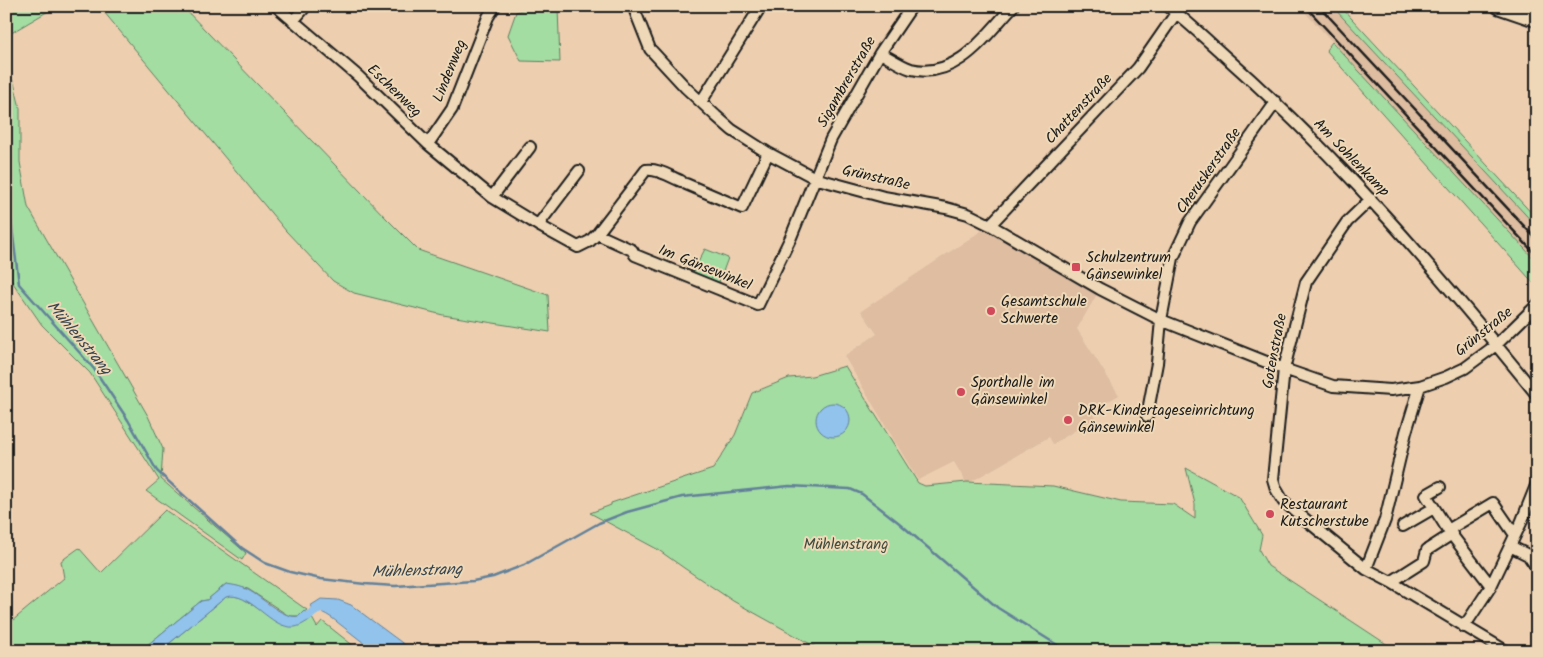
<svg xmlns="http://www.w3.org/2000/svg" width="1543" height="657" font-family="Kalam,sans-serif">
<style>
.built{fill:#debda1}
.green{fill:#a3dda2;stroke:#607c5f}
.water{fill:#91c3ed;stroke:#628099}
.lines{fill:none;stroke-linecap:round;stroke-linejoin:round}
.stream{stroke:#628099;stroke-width:2.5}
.canal{stroke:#91c3ed;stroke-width:9}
.minor-casing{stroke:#1c1c1c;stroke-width:14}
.secondary-casing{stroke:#1c1c1c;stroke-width:19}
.minor{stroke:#eed8b7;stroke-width:10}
.secondary{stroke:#eed8b7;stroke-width:15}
.rail{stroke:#1c1c1c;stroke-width:2.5}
.poi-dot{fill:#d1495b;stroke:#eed8b7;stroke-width:2}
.labels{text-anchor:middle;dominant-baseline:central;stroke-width:4;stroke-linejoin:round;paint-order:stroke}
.street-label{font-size:15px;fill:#1c1c1c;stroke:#eed8b7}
.poi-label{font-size:15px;fill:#1c1c1c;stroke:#eed8b7;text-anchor:start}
.park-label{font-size:15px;fill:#3e4c3e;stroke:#eed8b7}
.water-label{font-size:16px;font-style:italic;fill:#394650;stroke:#eed8b7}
</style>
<rect width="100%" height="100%" fill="#edcfb0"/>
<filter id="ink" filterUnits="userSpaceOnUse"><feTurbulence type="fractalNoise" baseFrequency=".02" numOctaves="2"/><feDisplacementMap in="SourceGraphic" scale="10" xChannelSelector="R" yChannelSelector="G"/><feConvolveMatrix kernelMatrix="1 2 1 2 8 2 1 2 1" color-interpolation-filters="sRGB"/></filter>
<g filter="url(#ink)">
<path class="built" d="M1299,6h33l205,221v35z
M990,225l110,64 -23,40 42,66 -27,16 4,7 -43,26 -4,-7 -82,47 -13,-22 -36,18 -74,-124 33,-22 -16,-23z"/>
<path class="green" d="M6,6h51l-41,24 -10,7z
M99,6h83l205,213 31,31 130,45 2,37 -107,-17 -89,-22 -21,-12 -47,-50z
M532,6l26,2 2,54 -39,-1 -13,-26 8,-23z
M1332,6h8l197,213v8z
M1332,42l205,220v25l-211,-237z
M6,68l8,15 6,25v54l8,45 120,209 15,33 -2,30 85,74 -4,7 -96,-69 13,-11 -69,-107 -48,-48 -31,-45 -5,-18z
M705,249l23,9 -10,27 -26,-11z
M845,366l73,117 7,3 42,-4 86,4 68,16 52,2 22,15v-15l-9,-36 53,29 23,38 -3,15 9,16 129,85h-574l-90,-50 -49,-33 -27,-19 -67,-36 21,-8v-2l102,-34 22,-34 17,-42 37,-15 23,-2z
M165,510l142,100 -8,6h-10l-41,-27 -22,-5 -19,16 -6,1 -61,50h-134v-25l58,-48 -3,-17 18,-13 22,25z
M230,595l12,3 41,27 22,-3 7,-4 5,9 5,-6 38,30h-200l66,-54z"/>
<path class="water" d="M816 420a17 17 0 1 1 34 0a17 17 0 1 1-34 0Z
M226,584c7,1 15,2 22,6 14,7 36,30 51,26l5,-5 8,7c-4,3 -11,8 -17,9 -25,3 -45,-37 -69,-30l-66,54h-20l61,-50 6,-1z
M321,599l17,1 13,5 62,46h-39l-42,-33c-7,-5 -14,-7 -22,-12z"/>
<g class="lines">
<path class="stream" d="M6,93l5,82 -1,37 9,72 75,85 34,51 29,51 85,77 23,15 25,9 31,7 44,5 30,2 78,-5 20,-4 31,-12 75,-42 28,-11 55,-15 107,-11 61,3 12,5 36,28 100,86 69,43"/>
<path class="canal" d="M308,616l11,-8h7"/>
<defs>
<path id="minor" d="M276,6l82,70 70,68 64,53 46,28 40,22 12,-6 7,-7 49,-64c11,-2 25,7 35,11
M633,6l17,43 36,39 30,28 16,14 36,23 47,25 10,3 59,16 62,11 22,6 22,11 110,64 61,31 123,49 49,17 58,4 29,-4 26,-9 19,-9 31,-23 41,-40
M1168,6c21,17 40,35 60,53 114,101 213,217 309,336
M293,21l13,-15
M880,53c10,5 21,13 31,16 46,11 75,-34 102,-63
M701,102l60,-96
M428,144l24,-35 36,-92 7,-11
M686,184l56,24 26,-55
M492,197l38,-50
M1371,199l-24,23 -41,60 -22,87 -11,110 3,10 7,12 83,68 25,13 115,69
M538,225l41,-54
M990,225l148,-157 43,-62
M597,234l35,16 3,5 123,50 33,-68 40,-98 49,-86 32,-47
M1147,416l10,-53 4,-43 12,-62 17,-36 86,-120
M1440,487l-14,8 22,35 43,56
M1403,526l31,-18
M1448,530l45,-27 22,32
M1510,546l18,9 9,13
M1366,569l19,-49 21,-88 14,-46
M1391,582l33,-21 3,-11 25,-16
M1464,627l27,-41 30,-63 16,-40"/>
<path id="secondary" d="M1499,6l38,13"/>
</defs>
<use href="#minor" class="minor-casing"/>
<use href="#secondary" class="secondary-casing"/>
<use href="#minor" class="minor"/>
<use href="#secondary" class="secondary"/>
<path class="rail" d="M1305,6l232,250
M1319,6l218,234"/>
</g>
</g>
<g class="poi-dot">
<rect x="1071" y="262" width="10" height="10" rx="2.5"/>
<circle cx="991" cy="311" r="5"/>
<circle cx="961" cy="392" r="5"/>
<circle cx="1068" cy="420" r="5"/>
<circle cx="1270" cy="514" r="5"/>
</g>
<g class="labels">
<g class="street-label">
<text transform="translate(450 71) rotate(-68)">Lindenweg</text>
<text transform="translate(847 82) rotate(-60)">Sigambrerstraße</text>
<text transform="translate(394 91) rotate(44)">Eschenweg</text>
<text transform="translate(1079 109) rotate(-47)">Chattenstraße</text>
<text transform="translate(1351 158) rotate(46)">Am Sohlenkamp</text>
<text transform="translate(1209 171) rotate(-55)">Cheruskerstraße</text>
<text transform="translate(876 178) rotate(13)">Grünstraße</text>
<text transform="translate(705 268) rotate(22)">Im Gänsewinkel</text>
<text transform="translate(1484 332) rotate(-39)">Grünstraße</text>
<text transform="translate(1275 351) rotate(-79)">Gotenstraße</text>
</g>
<g class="poi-label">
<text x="1086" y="258">Schulzentrum<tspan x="1086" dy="17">Gänsewinkel</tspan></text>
<text x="1001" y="302">Gesamtschule<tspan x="1001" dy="17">Schwerte</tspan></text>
<text x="971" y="383">Sporthalle im<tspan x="971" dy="17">Gänsewinkel</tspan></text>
<text x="1078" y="411">DRK-Kindertageseinrichtung<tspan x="1078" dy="17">Gänsewinkel</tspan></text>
<text x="1280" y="505">Restaurant<tspan x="1280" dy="17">Kutscherstube</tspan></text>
</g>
<g class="park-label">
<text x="846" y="545">Mühlenstrang</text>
</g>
<g class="water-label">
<text transform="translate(79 338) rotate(50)">Mühlenstrang</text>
<text transform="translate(417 571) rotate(-2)">Mühlenstrang</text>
</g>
</g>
<rect width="1543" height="657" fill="none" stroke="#eed8b7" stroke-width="25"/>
<rect x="12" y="12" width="1518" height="632" fill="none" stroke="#1c1c1c" stroke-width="2" filter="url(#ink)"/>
</svg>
